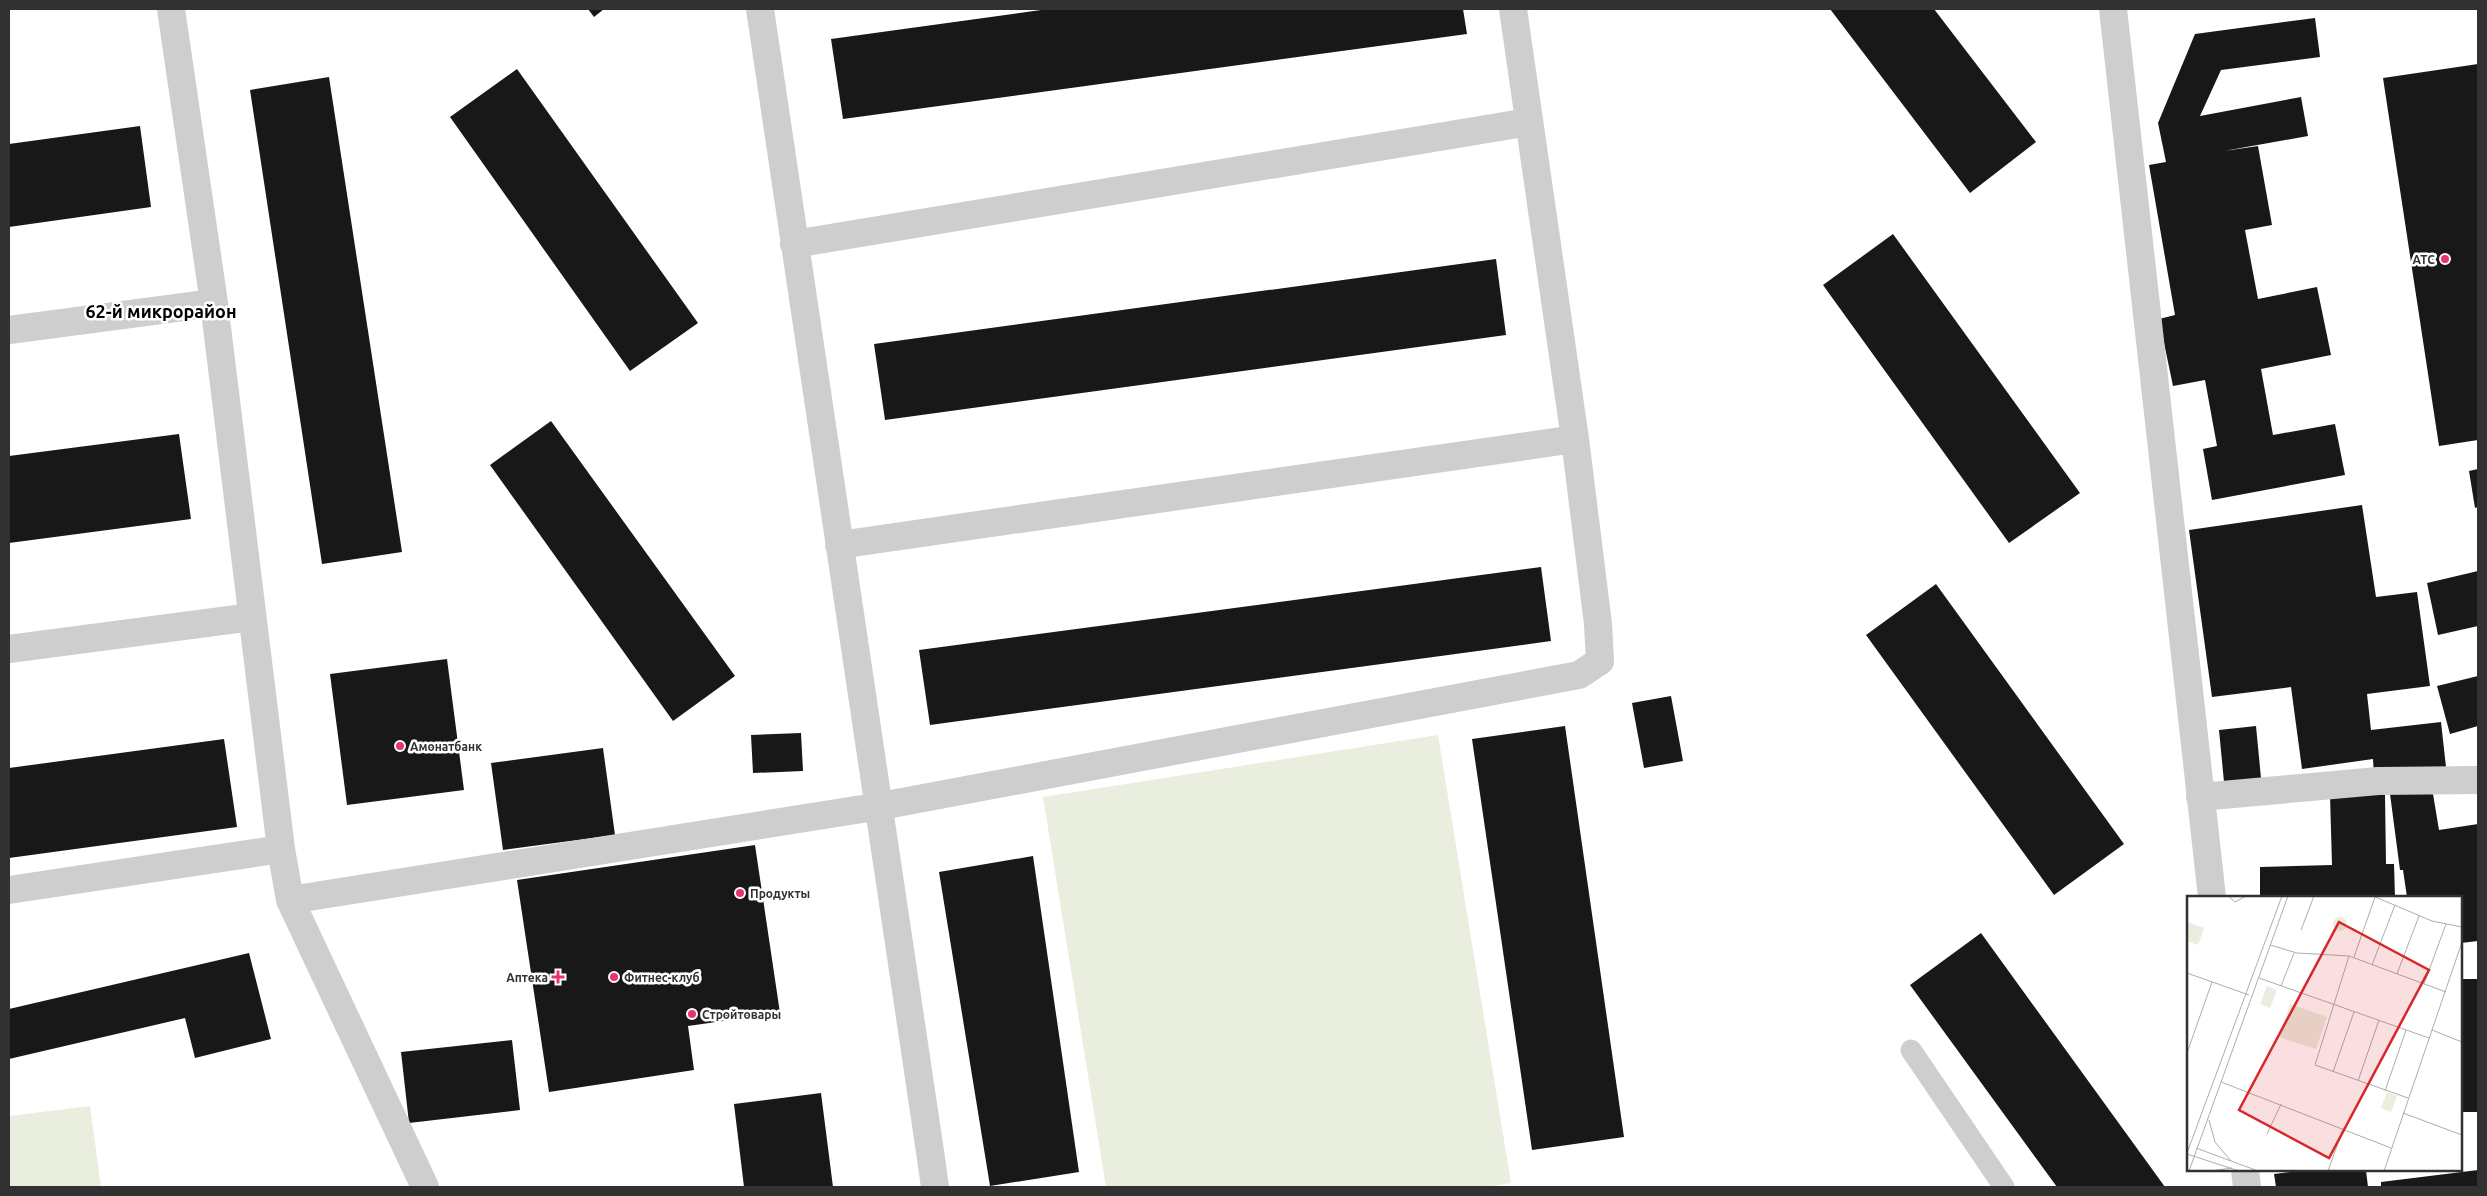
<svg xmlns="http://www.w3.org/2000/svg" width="2487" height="1196" font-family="Ubuntu,sans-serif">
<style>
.green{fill:#eaeedf}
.building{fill:#181818}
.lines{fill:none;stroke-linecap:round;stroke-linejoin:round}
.service{stroke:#cecece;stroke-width:21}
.minor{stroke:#cecece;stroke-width:28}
.poi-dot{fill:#e7346b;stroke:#fff;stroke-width:2}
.labels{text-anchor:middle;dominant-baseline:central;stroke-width:5;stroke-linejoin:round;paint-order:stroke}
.poi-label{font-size:12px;font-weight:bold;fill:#313131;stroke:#fff;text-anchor:start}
.district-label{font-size:18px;font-weight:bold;fill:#000;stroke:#fff}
.inset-road{fill:none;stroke:#adadad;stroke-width:1}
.view{fill:#d62828;fill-opacity:0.15;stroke:#d62828;stroke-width:2.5}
.inset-edge{fill:none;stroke:#313131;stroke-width:2.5}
</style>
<rect width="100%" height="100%" fill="#fff"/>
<path class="green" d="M1438,735l73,448 -24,4h-381l-63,-390z
M90,1106l11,81h-92v-71z"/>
<path class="building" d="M588,9h16l-10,8z
M1048,9h415l4,25 -624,85 -12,-80z
M1830,9h104l102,133 -66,51z
M2315,18l5,39 -99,13 -21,46 101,-19 7,39 -84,15 34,-5 14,79 -27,5 13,69 59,-12 14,68 -70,14 12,66 62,-11 10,51 -133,25 -9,-51 14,-3 -12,-66 -32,6 -14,-67 16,-4 -26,-150 17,-3 -8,-39 37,-89z
M2478,64v376l-39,6 -56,-368z
M517,69l181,254 -68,48 -180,-254z
M329,77l73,475 -80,12 -72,-474z
M140,126l11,81 -142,20v-83z
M1893,234l187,259 -71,50 -186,-258z
M1496,259l10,76 -621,85 -11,-76z
M551,421l184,255 -62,45 -183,-256z
M179,434l12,85 -182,24v-87z
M2478,469v38l-3,1 -6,-37z
M2362,505l14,92 41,-5 13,94 -63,8 4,36 70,-8 5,45 -72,8 -1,-16 -71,10 -11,-82 -79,10 -23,-167z
M1541,567l10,74 -621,84 -11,-75z
M2478,571v55l-40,9 -11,-52z
M1936,584l188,260 -70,51 -188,-260z
M447,659l17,131 -117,15 -17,-131z
M2478,676v50l-28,8 -13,-48z
M1671,696l12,65 -39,7 -12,-65z
M1565,726l59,411 -92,13 -60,-411z
M2256,726l5,52 -37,4 -5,-52z
M801,733l2,38 -50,2 -2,-38z
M224,739l13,88 -228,31v-90z
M603,748l12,87 -112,15 -12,-87z
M2432,788l7,42 39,-6v117l-17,2v-46h-54l-4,-27h-3l-10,-76z
M2385,794l1,70h8l1,33h-135v-30l72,-2 -2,-70z
M755,845l25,168 -92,13 6,44 -145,22 -32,-212z
M1033,856l46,316 -89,14 -51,-314z
M1981,933l184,254h-108l-147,-202z
M249,953l22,86 -76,19 -10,-40 -176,41v-50z
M2461,979h17v133h-17z
M512,1040l8,70 -111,13 -8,-71z
M821,1093l12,94h-89l-10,-83z
M2307,1170h59l2,17h-92l-2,-13z
M2478,1170v17h-97v-5z"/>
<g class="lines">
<path class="service" d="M1911,1050l93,137"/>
<path class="minor" d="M171,9l43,294 67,546 9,51 135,287
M760,9c58,393 120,785 175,1178
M2113,9l99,888
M794,244l735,-122
M9,330l205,-27
M839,545l736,-106
M9,649l243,-32
M2200,797l178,-16 100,-1
M9,890l272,-41
M290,900l591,-94 698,-131 21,-14 -2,-37 -23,-185 -62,-430
M2245,1170l2,17"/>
</g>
<g class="poi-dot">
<circle cx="2445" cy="259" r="5"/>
<circle cx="400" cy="746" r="5"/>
<circle cx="740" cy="893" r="5"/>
<path d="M555.5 969.5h5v5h5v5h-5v5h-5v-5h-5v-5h5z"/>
<circle cx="614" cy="977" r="5"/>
<circle cx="692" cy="1014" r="5"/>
</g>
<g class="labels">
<g class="poi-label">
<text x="2435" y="259" text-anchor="end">АТС</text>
<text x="410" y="746">Амонатбанк</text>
<text x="750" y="893">Продукты</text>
<text x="548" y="977" text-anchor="end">Аптека</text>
<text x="624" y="977">Фитнес-клуб</text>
<text x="702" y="1014">Стройтовары</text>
</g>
<g class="district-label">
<text x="161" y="311">62-й микрорайон</text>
</g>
</g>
<g transform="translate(2187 896)">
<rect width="275" height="275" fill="#fff"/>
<path d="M146 28a7 7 0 1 1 14 0a7 7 0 1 1-14 0ZM0,26l17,6 -6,17 -11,-4zM80,90l10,4 -7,18 -10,-4zM103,108l37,13 -11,32 -37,-12zM200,196l10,4 -6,16 -10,-4z" fill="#eaeedf"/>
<path class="inset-road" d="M41,0l7,6 11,-6M186,0l59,25 30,6M114,34l13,-34M83,49l27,8 52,3 97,36M162,60l-34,109 93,33M167,61l21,-60M185,69l23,-60M0,77l62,22M210,78l22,-58M72,82l170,60M237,88l22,-60M94,90l13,-33M245,134l30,12M0,157l25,-71M146,176l21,-60M171,185l21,-61M34,186l170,66M198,195l21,-61M216,217l59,22M22,224l6,22 16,19M80,238l14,-30M9,252l62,23M0,257l95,-257M0,258l52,17M2,275l99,-275M23,275l22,-3M141,275l15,-42M197,275l78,-229"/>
<path class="view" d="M152,26l90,48 -100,188 -90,-48z"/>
<rect width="275" height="275" class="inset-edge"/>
</g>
<rect width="2487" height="1196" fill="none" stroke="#313131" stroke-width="20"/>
</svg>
